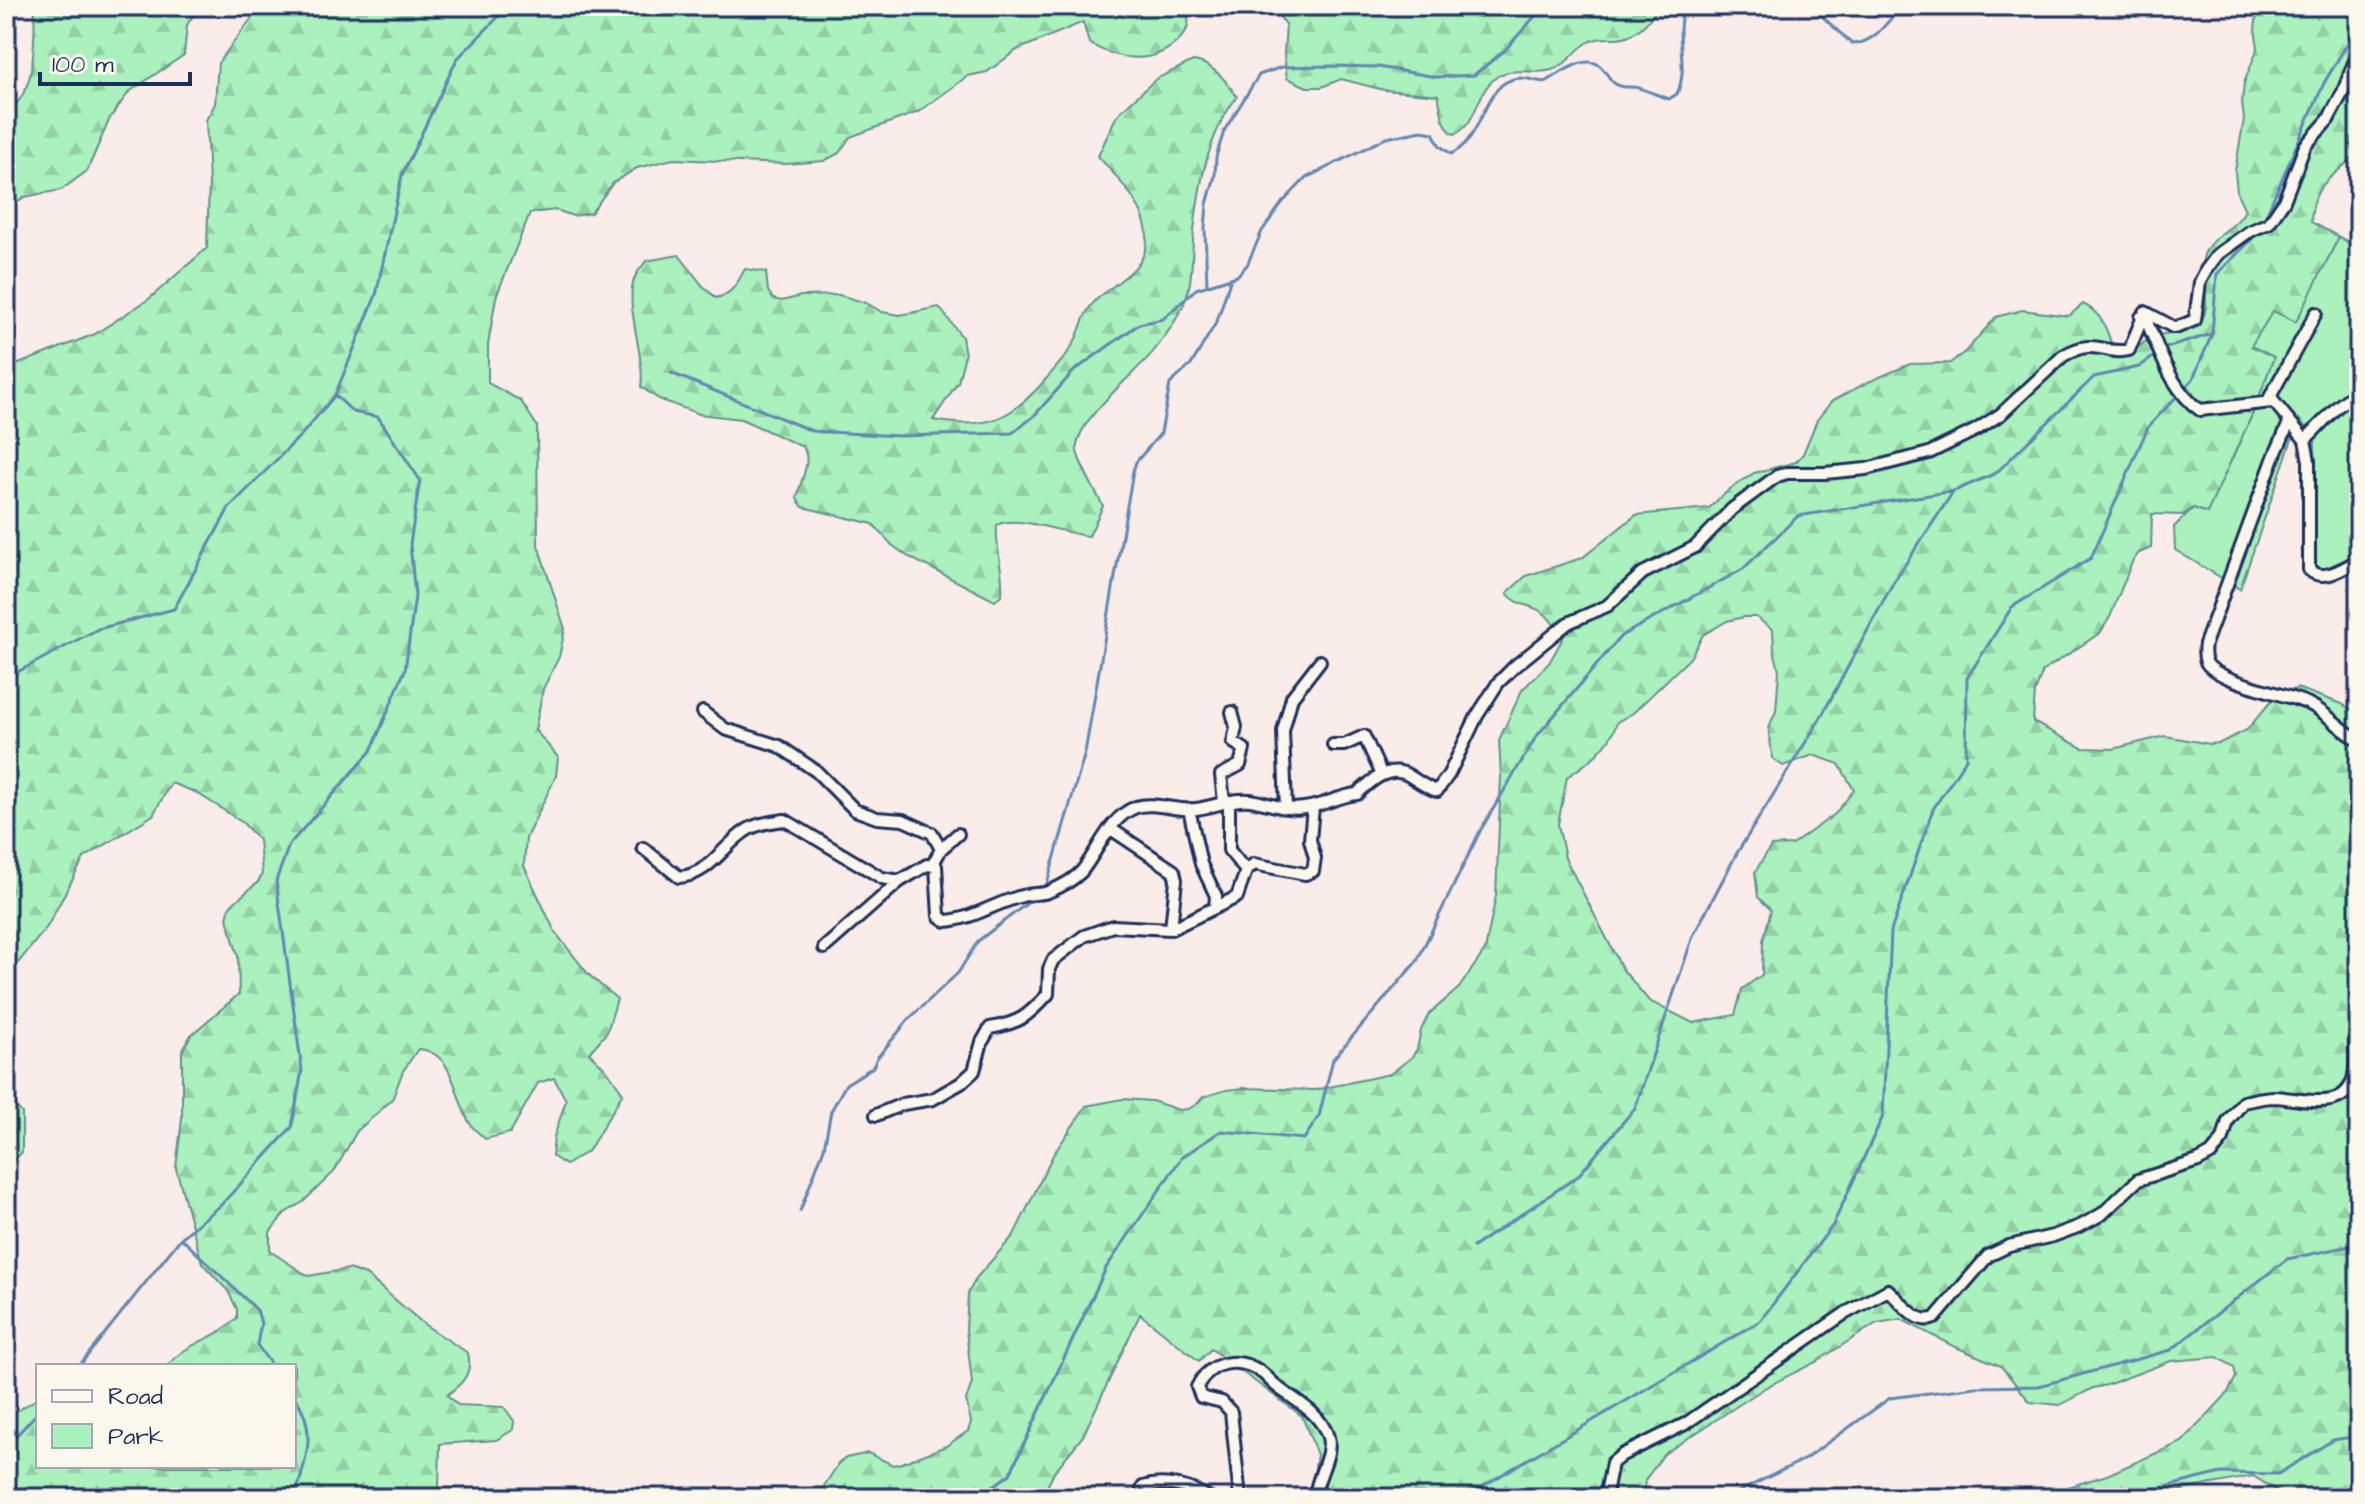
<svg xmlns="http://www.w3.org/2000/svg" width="2365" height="1504" font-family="'Architects Daughter',sans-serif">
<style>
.forest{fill:url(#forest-firs);stroke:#62908e;stroke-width:2;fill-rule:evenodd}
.park{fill:#aaf1bd;stroke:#62908e;stroke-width:2}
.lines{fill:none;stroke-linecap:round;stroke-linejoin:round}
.stream{stroke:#6187b3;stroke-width:3}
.minor-casing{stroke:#1b2f5e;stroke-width:16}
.minor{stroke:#fbf7ec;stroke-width:10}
</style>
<defs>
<pattern id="forest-firs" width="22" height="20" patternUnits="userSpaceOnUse" patternTransform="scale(2)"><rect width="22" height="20" fill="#aaf1bd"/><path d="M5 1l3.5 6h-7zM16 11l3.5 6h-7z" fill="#92cfa5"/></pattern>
</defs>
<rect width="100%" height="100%" fill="#faece8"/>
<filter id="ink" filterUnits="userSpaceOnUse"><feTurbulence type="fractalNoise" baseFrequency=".0125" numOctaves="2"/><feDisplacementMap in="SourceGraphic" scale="16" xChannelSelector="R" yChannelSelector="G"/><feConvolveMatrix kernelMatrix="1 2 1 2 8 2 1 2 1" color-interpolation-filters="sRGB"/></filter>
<g filter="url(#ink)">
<path class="forest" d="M35,6h164l-12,19 -3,30 -55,37 -19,26 -23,53 -26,19 -37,7 -18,14v-98c33,-22 27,-72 29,-107z
M261,6h927c0,6 1,13 0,19 -1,7 -6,11 -10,16 -26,25 -62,19 -89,2l-6,-21 -66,28 -30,22 -19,4 -50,36 -68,25 -11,16 -15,8 -38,3 -113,-5 -36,9 -24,15 -22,30 -18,3 -17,-6 -26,3 -34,84 -8,48v38l33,18 16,25 1,119 27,84 -6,28 -16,32 -8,41 23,27 -2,19 -30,62 -2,28 31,66 34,43 28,24 -10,33 -18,21 17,16 17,24 -34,57 -23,15 -14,-9 2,-19 12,-37 -12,-22 -16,5 -28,50 -25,6c-4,-5 -11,-9 -14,-14 -17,-24 -14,-73 -53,-76l-15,22 -11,29 -35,31 -23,41 -31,30 -18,11 -15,19v19l38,25 41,-7 17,6 59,50 43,28c5,21 -6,31 -21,42l11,10 46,2 10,14 -1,9 -17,10 -56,4 -1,45 14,9h-447v-80l32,-20v68h256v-100h-127c21,-25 47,-25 70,-48v-9l-9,-18 -26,-28 -26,-95 6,-49v-68l9,-16 48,-41 -1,-38 -11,-38 3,-12 28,-24 4,-8 -3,-34 -16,-17 -27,-18 -21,-13 -24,-9 -18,32 -69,43 -37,69 -41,51v-609l89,-35 54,-35 58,-51 2,-65 -3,-63 9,-16 3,-41z
M1276,6h384c-11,15 -23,31 -43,32 -11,0 -20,-1 -30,5 -15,9 -19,24 -40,28 -15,3 -34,-4 -49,5 -23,15 -19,47 -43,58l-4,-1 -8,-13 -5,-25 -54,-5 -43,-11 -19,8h-15l-20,-9 -3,-24 2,-30 -9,-10z
M2258,6l101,1v35l-4,10 4,2v97c-26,29 -46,28 -48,71l28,15 -43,86 -44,23 22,11 -20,54 -47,103 -14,-6 -10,7 -31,-1 -1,34 -12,5 -7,9 -22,55 -10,16 -57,38 -8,21 -2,30 49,26 31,1 52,-13 45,8 10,-1 27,-13 25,-30 25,-12 45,16 17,11v783h-64l-13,-4 -29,-18 -112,22h-108l74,-23 75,-33 45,-48 9,-17 -2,-10 -17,-10 -46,4 -64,24 -14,3 -33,17 -30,-3 -29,-36 -50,-21 -50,-26 -24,4 -61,39 -50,25 -102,67 -19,26 -1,18h-334l7,-43 -15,-39 -91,-67 -12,12 -59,-47 -57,122 -29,36 -12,26h-219l1,-12 15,-23 7,-5 22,-5 25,12 9,-2 44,-17 22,-15 3,-9 -5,-22 6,-17 -6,-54 2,-36 9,-16 37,-42 39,-80 33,-49 37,-7 29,2 27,9 9,-1 9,-5 6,-7 23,-7 18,-2 71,2 75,-16 22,-17 5,-8 4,-19 8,-16 30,-26 26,-38 11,-54 5,-120 -2,-36 23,-50 27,-27 14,-25c-6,-9 -12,-20 -21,-26 -13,-8 -25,-6 -35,-19l19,-17 56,-18 54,-43 73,-7 21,-19 24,-16 42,-11 7,-8 14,-34 15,-19 34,-18 44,-19 40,-1 16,-12 30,-34 26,-7 47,6 14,-12c22,10 25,31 32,51 18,3 24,-12 38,-18 14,-6 31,-3 42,-10 24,-16 0,-59 11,-77 9,-17 32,-23 39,-40l-8,-17 -2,-22 9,-52 -2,-17 2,-19 14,-36 -3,-18zM1744,617h12l17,13 1,20 5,20 -3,41 -7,16 3,31 11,8 30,-11 26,9 15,26 -19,24 -43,31 -21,1 -16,26 3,25 13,13 -8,31 -1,34 -20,14 -7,26 -42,8 -44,-22 -26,-31 -58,-112 -7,-34 9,-47c22,-15 43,-30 50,-55l16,-9 57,-55 13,-23 24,-14z
M1193,61c20,2 34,20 44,36 -31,40 -39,94 -44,143 -1,16 -1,33 -4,48 -5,23 -22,46 -36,64 -17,21 -80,70 -76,99 2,12 20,43 26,55l-14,30c-25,-2 -72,-22 -92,-11 -2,25 7,46 5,69l-7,7 -88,-45 -15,-11 -19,-21 -70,-17 -6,-8c2,-18 16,-36 6,-52l-62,-28 -42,-5 -40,-15 -18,-12c5,-30 -18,-84 -6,-110 2,-5 8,-11 11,-16l33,-6 23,30 14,13c17,-4 21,-15 29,-29l21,3 2,19 5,8 9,2 19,-5 38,-1 27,8 16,9 18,3 39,-8 23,30 3,18 -7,27 -25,38c54,10 78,0 113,-41 9,-11 19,-20 26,-33 8,-12 10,-28 18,-39 16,-23 57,-33 57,-69 1,-31 -30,-60 -49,-82l17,-37 6,-8 35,-32z
M6,1097l16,16v39l-16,17z"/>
<path class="park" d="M2339,237l20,11v305l-37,17 -8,-7 1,-124 -16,-20 -59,170 -65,-39 -1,-23 19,-19 14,5 47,-102 20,-54 -23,-11 22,-35 23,11z"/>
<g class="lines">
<path class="stream" d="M1811,6l41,38c22,0 35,-22 49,-37
M2263,222l61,-139 35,-59
M1207,285l-2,-57 2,-24 8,-28 1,-19 8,-26 35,-56 23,-8 48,-1 48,1 58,10 38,-2 31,-25 39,-44
M671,373l141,58 87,5 113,-3 21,-16 41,-46 65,-47 24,-5 33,-30 41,-13 10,-11 15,-34 20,-28 24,-25 80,-40 36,-7 11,2 7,13 11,8c35,-16 31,-74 69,-76 7,0 17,3 25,4 14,-7 42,-31 57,-14 7,7 8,15 18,18 6,2 13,0 19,2 10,3 20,8 30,11l8,-5c13,-28 -4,-58 7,-86l5,-2
M6,684l4,-8 88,-47 76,-20 55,-101 74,-75 32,-38 41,-100 26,-120 55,-116 52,-53
M1046,887l39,-134 48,-282 3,-9 25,-29 9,-49 21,-19 26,-44 14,-43
M800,1211l24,-63 7,-37 15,-27 27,-17 4,-9 33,-40 48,-45 20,-32 56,-43
M181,1238l76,72 4,13 -4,22 15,21
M1473,1247l105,-71 57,-68 58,-172 44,-83 83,-134 73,-136 60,-91
M79,1366l102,-128 41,-34 70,-77 10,-57 -26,-189 13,-36 82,-94 34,-81 10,-74 -5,-52 10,-64 -42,-63 -25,-5 -18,-17
M294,1396c25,34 11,65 1,102
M6,1447l32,-35
M977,1498l33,-24 96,-206 76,-111 39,-26 83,8 15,-23 14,-57 84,-98 63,-130 56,-94 85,-101 122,-67 55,-53 156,-25 42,-18 98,-96 45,-10 27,-19 46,-14 5,-60 42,-42
M1463,1498l297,-177 73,-96 50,-109 8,-185 42,-122 33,-50 1,-81 45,-71 79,-49 57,-131 45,-48 19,-45
M1726,1498l79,-39 85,-61 86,-11 63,-1 132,-36 116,-91 72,-15
M2121,1498l100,-25 57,1 55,-34 26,-4"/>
<defs>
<path id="minor" d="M2316,313l-46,84 35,43 4,21v109c15,13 34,-2 50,-10
M2141,317l6,5c13,30 25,69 53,88l72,-8
M2289,423l-15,34 -69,187c-1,6 -1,13 1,18 10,20 82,32 103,42 18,8 32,27 50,36
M2305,440l32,-33 22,-17
M703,712l22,17 54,17 37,25 39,39 22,8 26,2 29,13 9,16
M1333,745h11l20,-9 18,39
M1224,802l-3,-27 19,-10 4,-16 -11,-7 3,-15 -4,-15
M1229,802v48l17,21
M1286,808l-3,-77 9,-34 28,-36
M1189,809l12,55 15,32 -1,11
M1111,829l63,42 2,9 -5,49
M643,848l36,29c31,-2 44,-32 68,-47 11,-7 25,-8 38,-10l97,58 18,3 27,-16 9,1 3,50 7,5c28,-2 52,-20 80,-26 8,-2 17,0 24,-4 10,-4 23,-11 31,-19 17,-20 28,-55 55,-65 19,-6 41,5 60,2 18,-2 36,-11 54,-9 19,3 35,11 54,8 19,-2 34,-12 53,-14 13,-12 32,-30 51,-19 10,6 18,13 29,16l12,-17 28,-58 21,-33 17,-17 53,-43 39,-17 36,-33 52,-26 37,-38 45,-33 10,-3h38l41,-4 63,-16 47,-23 25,-16 62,-58c33,-20 41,0 66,-6l16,-38 28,15h5l17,-7 5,-38 6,-12 12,-16 32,-23 19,-8 15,-22 21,-55 23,-26 15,-28 10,-27 6,-6
M933,864l8,-15 17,-15
M824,948l76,-67
M876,1115l27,-11 30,-5 28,-16 13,-12 8,-29 8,-14c30,-5 38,-12 58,-34l1,-25 4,-9 31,-24 29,-10 58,3 66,-32 9,-26 8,-7 51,10 8,-3 2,-13 -5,-18 3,-33
M1140,1498l3,-11c21,-7 49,0 66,11
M1240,1498l-9,-86 -9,-10 -21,-5 -4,-10c13,-26 41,-31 64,-15 7,5 12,12 19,17 18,13 41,25 48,48 5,19 -13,42 -13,61
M1605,1498l7,-35 10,-8 63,-31 159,-110 44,-24c13,12 29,36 47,28l53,-62 21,-10 44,-10 27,-10 22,-12 36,-34 60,-19 13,-7 12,-15 5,-18 15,-19c10,-2 21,-5 31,-5 28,1 72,17 80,-21 4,-20 -3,-35 5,-56"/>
</defs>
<use href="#minor" class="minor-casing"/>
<use href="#minor" class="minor"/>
</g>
</g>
<rect width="2365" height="1504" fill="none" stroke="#fbf7ec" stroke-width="32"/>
<rect x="16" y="16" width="2333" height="1472" fill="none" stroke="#1b2f5e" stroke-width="3" filter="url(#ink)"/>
<rect x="36" y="1364" width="260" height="104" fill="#fbf7ec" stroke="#a1a7b3" stroke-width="2"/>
<rect x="52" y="1390" width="40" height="12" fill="#fbf7ec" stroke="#a1a7b3" stroke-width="2"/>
<text x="108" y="1404" font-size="24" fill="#1b2f5e">Road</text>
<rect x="52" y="1424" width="40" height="24" fill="#aaf1bd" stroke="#a1a7b3" stroke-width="2"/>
<text x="108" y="1444" font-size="24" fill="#1b2f5e">Park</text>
<path d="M40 72v12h150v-12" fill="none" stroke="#1b2f5e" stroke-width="4"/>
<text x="52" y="72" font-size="24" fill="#1b2f5e" stroke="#fbf7ec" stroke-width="6" paint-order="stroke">100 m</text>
</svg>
